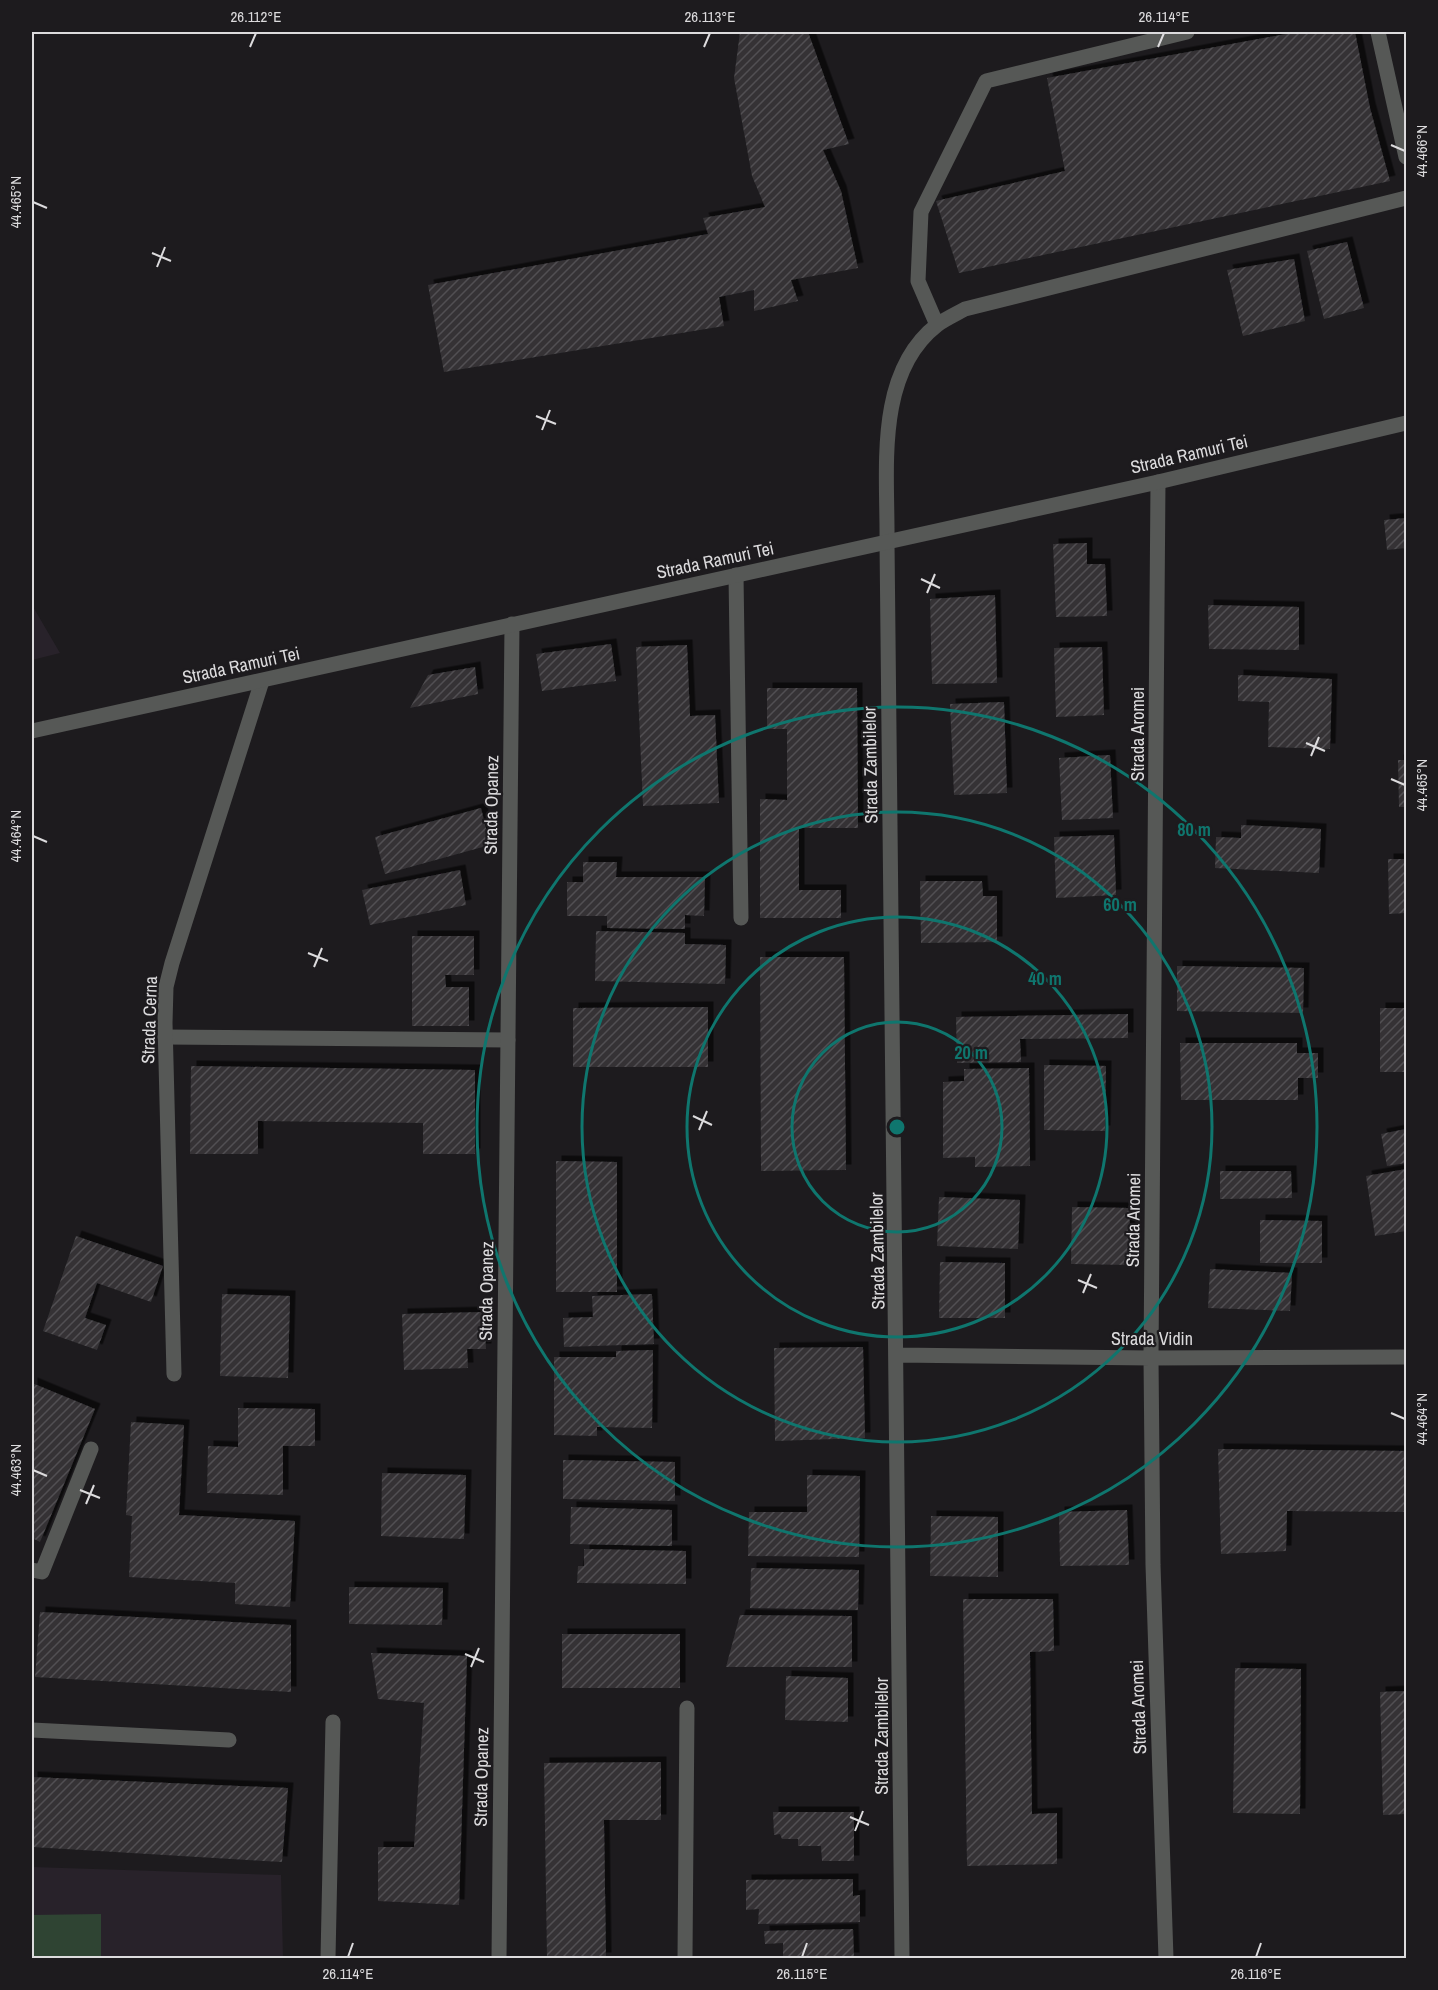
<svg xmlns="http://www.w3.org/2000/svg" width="1438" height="1990" font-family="'Archivo Narrow',sans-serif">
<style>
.built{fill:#28222a}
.garden{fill:#2f4433}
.building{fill:url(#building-hatch);filter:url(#shadow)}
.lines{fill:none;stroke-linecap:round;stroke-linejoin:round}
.service{stroke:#565856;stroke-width:15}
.minor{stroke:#565856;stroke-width:15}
.tertiary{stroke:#565856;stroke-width:15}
.ticks{fill:none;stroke:#dcdbdd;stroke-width:2}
.ring{fill:none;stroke:#0f766e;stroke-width:3}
.labels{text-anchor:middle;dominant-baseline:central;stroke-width:4.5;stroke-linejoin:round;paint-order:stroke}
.street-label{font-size:18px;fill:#dcdbdd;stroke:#1d1b1e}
.centre{fill:#0f766e;stroke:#1d1b1e;stroke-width:3}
.ring-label{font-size:18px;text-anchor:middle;font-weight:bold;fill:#0f766e;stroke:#1d1b1e;stroke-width:4.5;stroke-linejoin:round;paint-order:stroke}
.neatline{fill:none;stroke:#dcdbdd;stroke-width:2}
.ticks-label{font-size:15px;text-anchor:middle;fill:#dcdbdd}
</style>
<defs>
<pattern id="building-hatch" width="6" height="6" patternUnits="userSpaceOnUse" patternTransform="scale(1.5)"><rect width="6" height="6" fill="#343235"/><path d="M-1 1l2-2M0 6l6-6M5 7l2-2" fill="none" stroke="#514f52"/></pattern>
<filter id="shadow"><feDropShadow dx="5.5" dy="-5.5" stdDeviation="0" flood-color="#0009"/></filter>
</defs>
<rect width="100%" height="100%" fill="#1d1b1e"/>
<path class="built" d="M32,605l28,48 -28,7z
M32,1867l249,8 2,83h-251z"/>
<path class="garden" d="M101,1914v44h-69v-43z"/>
<path class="building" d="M740,32h68l41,112 -26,6 18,41 17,77 -67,12 7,21 -44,10v-21l-35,7 5,29 -280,46 -16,-87 280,-51 -5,-16 62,-11 -13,-31 -18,-98z
M1297,32h58l15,76 20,73 -431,92 -23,-72 129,-30 -18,-93z
M1347,242l17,66 -40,11 -17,-68z
M1294,259l11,62 -62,15 -16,-66z
M1406,518v30l-19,2 -3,-30z
M1087,543v21h18l2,52 -51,1 -3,-73z
M995,595l2,88 -65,1 -2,-85z
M1208,605l91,2v43l-90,-1z
M611,644l5,37 -74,10 -6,-37z
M687,645l3,71 25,-1 4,88 -76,3 -7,-159z
M1102,647l2,68 -48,2 -2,-69z
M475,667l3,27 -68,14 18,-33z
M1238,675l94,4 -2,70 -62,-2 1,-45 -31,-1z
M767,688h90l1,140h-59v62h42v28h-81v-119l27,1v-71h-20z
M1004,702l3,91 -53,2 -4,-91z
M1110,755l3,63 -51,2 -3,-62z
M1398,760h8v47h-7z
M481,808l9,37 -105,29 -10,-37z
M1241,825l80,4 -2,44 -104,-5 1,-31 25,1z
M1114,835l2,60 -60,3 -2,-61z
M1388,859h18v54l-17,1z
M583,862h34l-1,15h89l-1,39 -19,-1v14l-78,-1v-12h-40v-34h16z
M460,870l6,35 -96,20 -8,-35z
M920,881h62l1,15h14v46l-76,1z
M596,931l89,2v11l41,1 -1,39 -130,-3z
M412,936h62v39h-29l1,12h23v39h-57z
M760,957h84l2,213 -85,1z
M1177,966l127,2 -1,45 -126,-2z
M708,1007v60h-135v-59z
M1380,1008h26v64h-26z
M1128,1014v24l-108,1 1,23 -64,1 -1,-46z
M1180,1043h117v10h21v25h-20v22h-117z
M1044,1065l62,1 -1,65 -61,-1z
M191,1066l284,4v84h-52v-31l-165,-2v33h-68z
M1029,1068l1,98 -55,1v-10l-32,1v-76l21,-1v-12z
M1406,1129v34l-19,3 -6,-32z
M556,1161l61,1v130h-61z
M1406,1169v62l-31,5 -9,-60z
M1220,1171h71l1,27 -72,1z
M939,1197l81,3 -2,49 -81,-3z
M1072,1207l58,1 -1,57 -58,-1z
M1260,1220l62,1v42h-62z
M76,1236l87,30 -12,36 -54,-19 -12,35 21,7 -9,25 -54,-19z
M940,1262l65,1v55h-66z
M1210,1269l82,4 -2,38 -82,-3z
M222,1294l68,2 -2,82 -68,-2z
M652,1294l2,50 -90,3 -1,-29 30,-1 -1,-21z
M484,1312l2,37h-19l1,19 -64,2 -2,-56z
M863,1347l2,91 -90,3 -1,-93z
M653,1350l-1,78 -55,-1v9l-43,-1v-78h62v-6z
M32,1383l63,26 -55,133 -8,-4z
M238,1408l77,1v37h-32v49l-76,-2 1,-47 30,1z
M131,1422l53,3 -5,90 116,6 -5,86 -55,-3v-21l-106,-6 3,-61 -6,-1z
M1218,1449l188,2v61l-119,-1 -1,40 -65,3z
M563,1460l112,2v39l-112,-2z
M382,1473l84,2 -2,64 -83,-3z
M807,1475l53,1 -1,81 -111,-1 1,-44h58z
M571,1507l101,3v36l-102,-2z
M1127,1510l2,55 -69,1 -1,-54z
M931,1516l67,1v60l-68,-1z
M584,1549l102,2v33l-109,-1 1,-17h6z
M751,1568l108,2 -1,40 -108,-2z
M349,1587l94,1 -1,37 -93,-1z
M963,1599h90l1,52 -24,1 2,162 25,-1v51l-90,2z
M40,1612l251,13v67l-256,-15z
M740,1615l112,1v51h-126z
M562,1634h118v54h-118z
M371,1653l96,3 -8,249 -81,-4v-54h36l10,-144 -46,-4z
M1235,1668l66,1 -1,145 -67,-1z
M786,1676l62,2v44l-63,-2z
M1406,1691v123l-23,1 -3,-123z
M661,1762v58h-57l2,138h-59l-3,-195z
M32,1777l256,11 -6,74 -250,-15z
M773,1812h81v49h-32l-1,-15h-23v-7h-16l-2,-5 -6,1z
M853,1879v17l7,-1v27l-102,2 1,-15 -13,1v-30z
M853,1929l1,29h-71v-15l-18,1 -1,-13z"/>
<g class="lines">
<path class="service" d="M1378,32l28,125
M937,325l-19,-44 3,-69 65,-131 201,-49
M887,542c1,-70 -13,-168 50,-217 8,-6 19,-11 28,-16l441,-111
M736,575l5,343
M165,1037l343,3
M32,1570l10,2 49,-123
M32,1730l197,10
M328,1958l5,-236"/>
<path class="minor" d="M1158,482l-7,876 2,207 13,393
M887,542l15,1416
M898,1355l253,3 255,-1
M174,1374l-9,-351 1,-36 6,-24 90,-282
M499,1958l13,-1334
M685,1958l2,-250"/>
<path class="tertiary" d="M32,731l1126,-249 248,-59"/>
</g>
<path class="ticks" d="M250,47l6,-14M704,47l6,-14M1158,47l6,-14M1391,145l14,6M33,202l14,6M152,253l19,8M157,267l8,-20M536,416l20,8M542,430l8,-20M921,579l19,9M927,593l8,-19M1306,743l19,8M1311,756l8,-19M1391,779l14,6M33,836l14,6M308,953l20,8M314,967l8,-19M693,1116l19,9M699,1130l8,-19M1078,1280l19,8M1083,1293l8,-19M1391,1413l14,6M33,1470l14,6M80,1490l20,8M86,1504l8,-19M465,1654l19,8M471,1667l8,-19M850,1817l19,8M855,1831l8,-20M348,1957l5,-14M802,1957l5,-14M1256,1957l5,-14"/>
<g class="ring">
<circle cx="897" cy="1127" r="105"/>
<circle cx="897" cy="1127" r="210"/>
<circle cx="897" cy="1127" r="315"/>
<circle cx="897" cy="1127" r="420"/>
</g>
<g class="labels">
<g class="street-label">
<text transform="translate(1189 454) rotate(-13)">Strada Ramuri Tei</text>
<text transform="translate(715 560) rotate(-12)">Strada Ramuri Tei</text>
<text transform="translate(241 665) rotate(-12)">Strada Ramuri Tei</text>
<text transform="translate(1137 734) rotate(-90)">Strada Aromei</text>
<text transform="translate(870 765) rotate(-91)">Strada Zambilelor</text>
<text transform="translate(491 805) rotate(-89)">Strada Opanez</text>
<text transform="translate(149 1020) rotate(-88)">Strada Cerna</text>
<text transform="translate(1133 1220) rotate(-89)">Strada Aromei</text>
<text transform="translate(877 1251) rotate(-91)">Strada Zambilelor</text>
<text transform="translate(486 1291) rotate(-89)">Strada Opanez</text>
<text x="1152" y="1338">Strada Vidin</text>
<text transform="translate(1138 1707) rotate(-92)">Strada Aromei</text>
<text transform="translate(881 1736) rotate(-90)">Strada Zambilelor</text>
<text transform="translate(481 1777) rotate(-89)">Strada Opanez</text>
</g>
</g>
<circle cx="897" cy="1127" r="9" class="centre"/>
<g class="ring-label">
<text x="1194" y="836">80 m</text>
<text x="1120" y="911">60 m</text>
<text x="1045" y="985">40 m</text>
<text x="971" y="1059">20 m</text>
</g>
<rect width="1438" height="1990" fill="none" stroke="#1d1b1e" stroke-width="66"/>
<rect x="33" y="33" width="1372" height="1924" class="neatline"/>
<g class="ticks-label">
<text x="256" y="22">26.112°E</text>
<text x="710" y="22">26.113°E</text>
<text x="1164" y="22">26.114°E</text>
<text transform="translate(1422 151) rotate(-90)" y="5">44.466°N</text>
<text transform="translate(16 202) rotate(-90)" y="5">44.465°N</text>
<text transform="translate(1422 785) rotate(-90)" y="5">44.465°N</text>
<text transform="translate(16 836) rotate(-90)" y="5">44.464°N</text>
<text transform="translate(1422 1419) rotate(-90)" y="5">44.464°N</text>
<text transform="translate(16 1470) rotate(-90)" y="5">44.463°N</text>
<text x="348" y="1979">26.114°E</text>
<text x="802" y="1979">26.115°E</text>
<text x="1256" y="1979">26.116°E</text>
</g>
</svg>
